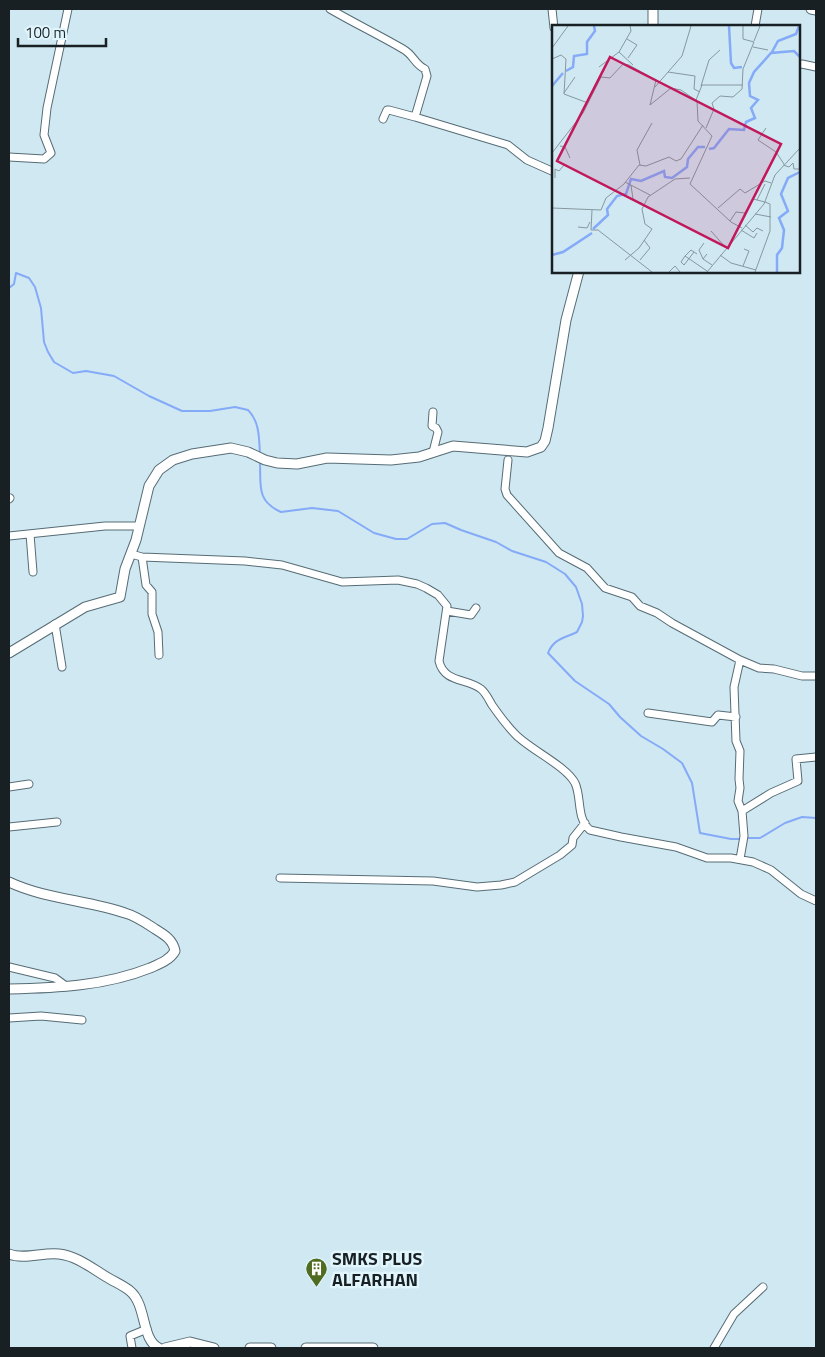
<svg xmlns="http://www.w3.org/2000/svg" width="825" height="1357" font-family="'Titillium Web',sans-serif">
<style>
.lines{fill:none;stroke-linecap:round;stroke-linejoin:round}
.stream{stroke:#84aaf8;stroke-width:2}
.minor-casing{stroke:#566c75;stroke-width:9}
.tertiary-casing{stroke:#566c75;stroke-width:11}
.minor{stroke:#fff;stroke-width:7}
.tertiary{stroke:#fff;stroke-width:9}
.labels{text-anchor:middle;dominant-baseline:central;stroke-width:5;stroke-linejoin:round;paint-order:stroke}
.poi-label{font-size:18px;font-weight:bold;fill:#182024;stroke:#e1f5fd;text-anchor:start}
.inset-river{fill:none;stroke:#84aaf8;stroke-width:2.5}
.inset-road{fill:none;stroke:#8698a0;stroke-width:1}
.view{fill:#c2185b;fill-opacity:0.15;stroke:#c2185b;stroke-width:2.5}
.inset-edge{fill:none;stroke:#182024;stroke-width:2.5}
</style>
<rect width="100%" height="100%" fill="#d0e8f2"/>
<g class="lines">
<path class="stream" d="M9,288l5,-4 2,-11 13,5 6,9 6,21 3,34 4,10 6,10 19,11 13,-2 28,5 35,20 33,15h28l25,-4 13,3c12,12 11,29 12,45
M260,462c1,23 -4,39 21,50l31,-4 26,3 36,22 22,6h11l25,-15 13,-1 16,7 35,12 16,9 34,11 19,12 11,13 6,17 1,12 -1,6 -5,10c-12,6 -23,6 -29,21l27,28 34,23 11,13 21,19 22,13 19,14 10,20 8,50 31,6h11
M747,838h13l25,-15 17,-6 14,1"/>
<defs>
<path id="minor" d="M330,9c24,14 49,26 73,40 11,6 11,15 22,20l2,7 -12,41 93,28 19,15 27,12
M552,9l2,19
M755,26l3,-17
M799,65l3,-1 14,3
M383,119l4,-9h2l26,7
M9,157l35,2 7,-6 -7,-18 3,-27 21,-99
M433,412l-1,14 4,2 2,4 -5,20
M508,460l-3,29 2,6 52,58 28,15 18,20 27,9 8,9 17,7 15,10 68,37 19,8 15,1 28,7h14
M9,499l1,-1
M30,534l3,38
M9,536l96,-10h33
M131,554l11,3 103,4 37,4 60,17 56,-2 19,4 9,4 12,7 9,11 -8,55c5,22 28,17 42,28 5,4 8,11 11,16 7,10 15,21 24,30 15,15 50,31 59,48 7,15 1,35 15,47l31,7 55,10 31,11h24l22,4 18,8 30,24 15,7
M142,557l4,28 6,7v22l6,18 1,23
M447,611l24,4 5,-7
M55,624l7,43
M740,660l-6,27 2,54 4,10 -1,28 1,9 -2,13 4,10 2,25 -4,23
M648,713l64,9 6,-7 18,2
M9,787l20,-3
M742,811l29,-18 27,-12 -2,-22 20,-2
M9,827l48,-5
M280,878l153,3 44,6 24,-2 14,-3 45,-27 12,-10 1,-7 12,-15
M9,967l46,11 11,8
M9,1018l32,-2 41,4
M132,1348l-2,-12 17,-7
M714,1348l20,-34 29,-27"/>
<path id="tertiary" d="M653,9v17
M811,9l5,1
M9,653l76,-46 35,-10 5,-28 11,-29 13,-54 10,-16 14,-10 19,-6 39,-6 17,4 17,8 12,3 20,1 30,-6 64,2 28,-3 34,-11 74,6 14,-5 4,-6 3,-13 18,-108 13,-49
M9,882c36,17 78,18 116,31 11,3 21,10 30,16 10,6 18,11 20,22 -5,9 -16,13 -25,17 -45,18 -94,20 -141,21
M9,1254c15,6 34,-2 50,0 19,2 35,16 51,25 7,4 14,7 20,12 17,14 11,49 29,57
M165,1348l25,-6 24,6
M250,1348h21
M306,1348h67"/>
</defs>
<use href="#minor" class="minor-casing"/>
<use href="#tertiary" class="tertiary-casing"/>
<use href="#minor" class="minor"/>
<use href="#tertiary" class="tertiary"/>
</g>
<defs>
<symbol id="building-pin" viewBox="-11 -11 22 30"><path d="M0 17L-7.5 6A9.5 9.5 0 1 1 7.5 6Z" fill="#4f6c21" stroke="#e1f5fd"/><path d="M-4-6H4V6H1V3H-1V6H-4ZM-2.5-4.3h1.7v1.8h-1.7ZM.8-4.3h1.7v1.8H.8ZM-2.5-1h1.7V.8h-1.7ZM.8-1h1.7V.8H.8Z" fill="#fff"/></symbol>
</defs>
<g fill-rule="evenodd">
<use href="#building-pin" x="304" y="1256" width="25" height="34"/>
</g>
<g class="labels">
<g class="poi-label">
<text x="332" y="1258">SMKS PLUS<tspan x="332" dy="21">ALFARHAN</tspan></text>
</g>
</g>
<g transform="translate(552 25)">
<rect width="248" height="248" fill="#d0e8f2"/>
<path class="inset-river" d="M177,1l2,37 3,5 8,-1M220,27l6,-11 18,-7 3,-8M14,46l7,-4 1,-11 13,-2v-12l8,-11 -1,-5M0,61l11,-13M157,124l5,-1 15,-19 15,1 2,-8 9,-4 -4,-10 7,-8 -8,-4 -1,-13 5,-11 17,-19 23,-2 6,6M41,204l15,-14 -1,-6 10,-13 9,-2 5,-15 10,2 23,-10 1,6 7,1 15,-11 1,-8 10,-12h7M0,230l11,-3 29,-19M225,247v-17l5,-7 2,-18 -5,-12 9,-7 -7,-17 7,-16 12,-6"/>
<path class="inset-road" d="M78,1l1,5 -12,21 14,13M75,14l10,6 -9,13M202,16l6,-15M201,22l15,3M0,23l16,-22M0,34l9,-4 5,4 -2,35 24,9M47,42l20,-15M116,47l27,4 -1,13 6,3M149,61l8,-26 11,-10M103,62l27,-31 9,-30M12,68l11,-16M144,75l6,-15h41M154,103l8,-19 -2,-6 8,-7 13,1 9,-8 1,-20 11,-27 -11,-3v-13M214,103l-8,12 18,12 8,12M8,121l5,1 5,11M0,128l31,-40 18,-36 9,1 13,-14 6,1 27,15 -6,25 21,-17 10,2 16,11 1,20 14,15 -22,48 41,38 11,6M88,140l-3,-15 15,-27M231,140l6,2 4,-4 1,6h6M3,153v-9l4,2 5,-6M73,157l25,13M79,160l2,14 10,5M205,175l8,-16M0,183l49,2 5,-12 18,-14 15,-19 7,1 23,-9 7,4 5,-2 22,-34M166,183l22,-19 5,4 20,-12 6,2M40,185l-1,20h7l54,42M203,189l16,3M178,196l6,-9 9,1 8,-14 12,3M193,200l8,7 4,-4 6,3M26,202l9,1 3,-6M189,205l13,8 3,-5M159,206l15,17M145,229l-6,-4 -6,6 22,15M155,229l-4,5 9,6M168,230l11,8 25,7M133,231l-4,6 3,3 10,-13M151,234l-4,-9 5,-7M73,235l14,-12 13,-19 -7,-5 -3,-15 6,-12 27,-18 15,-1M88,235l10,-12 -6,-8M191,241l6,-15 -5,-2M117,247l6,-6 5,6M155,247l57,-68 11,-29 25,-27M203,247l15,-41v-27l-5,-2"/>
<path class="view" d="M58,32l171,87 -53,104 -171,-87z"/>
<rect width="248" height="248" class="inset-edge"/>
</g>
<rect width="825" height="1357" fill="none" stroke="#182024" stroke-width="20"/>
<path d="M18 38v8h88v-8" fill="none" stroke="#182024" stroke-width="2.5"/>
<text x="25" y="38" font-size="15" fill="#182024" stroke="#e1f5fd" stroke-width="4" paint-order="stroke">100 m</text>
</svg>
